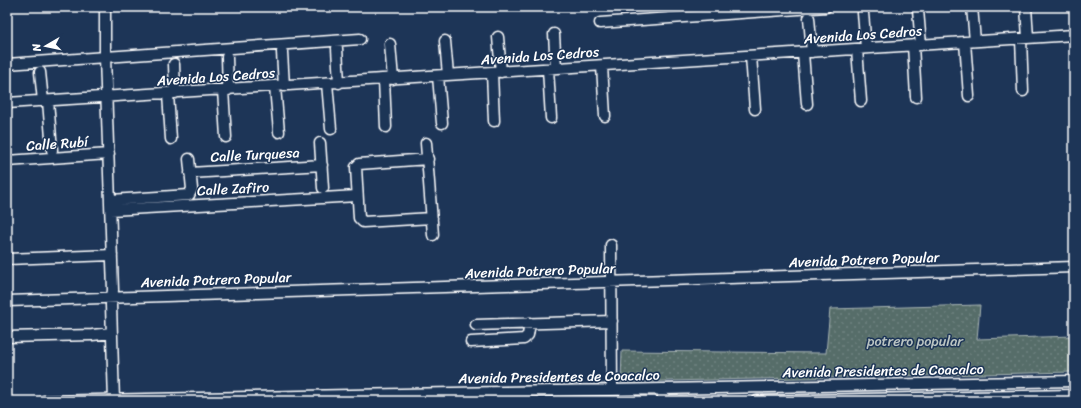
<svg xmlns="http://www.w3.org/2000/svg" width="1081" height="408" font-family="Sriracha,sans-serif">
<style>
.park{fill:url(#park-dots);stroke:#aab6b4}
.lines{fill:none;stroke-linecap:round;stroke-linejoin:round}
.minor-casing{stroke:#fff;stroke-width:13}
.minor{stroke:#1d3557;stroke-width:10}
.labels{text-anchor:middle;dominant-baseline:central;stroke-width:3;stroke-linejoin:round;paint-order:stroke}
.street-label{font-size:14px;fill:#fff;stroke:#1d3557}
.park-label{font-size:14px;fill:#bbc5c3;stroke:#1d3557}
</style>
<defs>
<pattern id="park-dots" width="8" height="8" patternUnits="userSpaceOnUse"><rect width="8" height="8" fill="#566d69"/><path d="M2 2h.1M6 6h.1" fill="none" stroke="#6f8380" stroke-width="1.8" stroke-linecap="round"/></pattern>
</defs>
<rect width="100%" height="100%" fill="#1d3557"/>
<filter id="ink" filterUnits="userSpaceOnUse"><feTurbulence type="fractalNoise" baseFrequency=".025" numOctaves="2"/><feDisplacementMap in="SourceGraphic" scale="8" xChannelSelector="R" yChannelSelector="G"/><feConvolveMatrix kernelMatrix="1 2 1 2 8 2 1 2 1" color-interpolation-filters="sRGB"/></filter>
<g filter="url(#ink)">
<path class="park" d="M980,305l-3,34 97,-3v36l-453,10 1,-31 204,2 4,-44z"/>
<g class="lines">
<defs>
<path id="minor" d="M105,7v50l8,233 -2,15 3,96
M972,7l3,34
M1026,7l2,31
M918,10l3,35
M863,13l3,35
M809,18l3,34
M600,23l226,-16
M554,34l2,34
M498,37l3,35
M1021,39l2,52
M445,41l3,34
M965,42l4,54
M390,44l3,35
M913,45l3,52
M337,48l2,35
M857,49l4,52
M282,52l2,34
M803,53l4,51
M751,56l4,53
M227,57l1,33
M7,64l353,-25
M174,64l1,29
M602,66l3,50
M548,69l3,49
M40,72l3,29
M492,73l2,48
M438,76l4,47
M384,79l2,48
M327,83l4,46
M275,87l4,45
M223,90l3,47
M168,94l3,45
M48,101l4,49
M7,103l1067,-68
M320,143l3,45
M426,143l7,92
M428,159l-69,5 -3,3 3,51 4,4 69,-4
M7,161l102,-7
M190,173l132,-8
M111,200l78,-5 3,-6 -3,-30
M111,210l246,-14
M611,245l1,145
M7,259l105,-4
M7,301l1067,-34
M476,325l136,-4
M7,337l85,-2 20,-2
M471,342l53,-3 4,-4 2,-12
M663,389v12
M44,401l1030,-20
M757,401l317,-6"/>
</defs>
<use href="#minor" class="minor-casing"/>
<use href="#minor" class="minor"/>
</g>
</g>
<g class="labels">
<g class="street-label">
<text transform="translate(863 35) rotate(-4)">Avenida Los Cedros</text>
<text transform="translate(540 56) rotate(-4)">Avenida Los Cedros</text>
<text transform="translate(216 77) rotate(-4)">Avenida Los Cedros</text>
<text transform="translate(57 144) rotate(-4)">Calle Rubí</text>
<text transform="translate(255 155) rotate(-3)">Calle Turquesa</text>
<text transform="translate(233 189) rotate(-3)">Calle Zafiro</text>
<text transform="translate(864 260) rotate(-2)">Avenida Potrero Popular</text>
<text transform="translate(540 271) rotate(-2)">Avenida Potrero Popular</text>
<text transform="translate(216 280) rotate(-2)">Avenida Potrero Popular</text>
<text transform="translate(883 371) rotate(-1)">Avenida Presidentes de Coacalco</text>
<text transform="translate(559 377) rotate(-1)">Avenida Presidentes de Coacalco</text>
</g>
<g class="park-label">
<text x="915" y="341">potrero popular</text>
</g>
</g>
<rect width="1081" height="408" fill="none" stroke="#1d3557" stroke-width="24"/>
<rect x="12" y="12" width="1057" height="384" fill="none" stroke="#fff" stroke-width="1.5" filter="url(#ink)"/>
<g transform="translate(46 46) rotate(261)" stroke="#1d3557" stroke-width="3" paint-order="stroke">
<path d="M0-3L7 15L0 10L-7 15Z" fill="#ffffff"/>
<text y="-6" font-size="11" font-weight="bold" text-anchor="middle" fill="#ffffff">N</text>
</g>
</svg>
